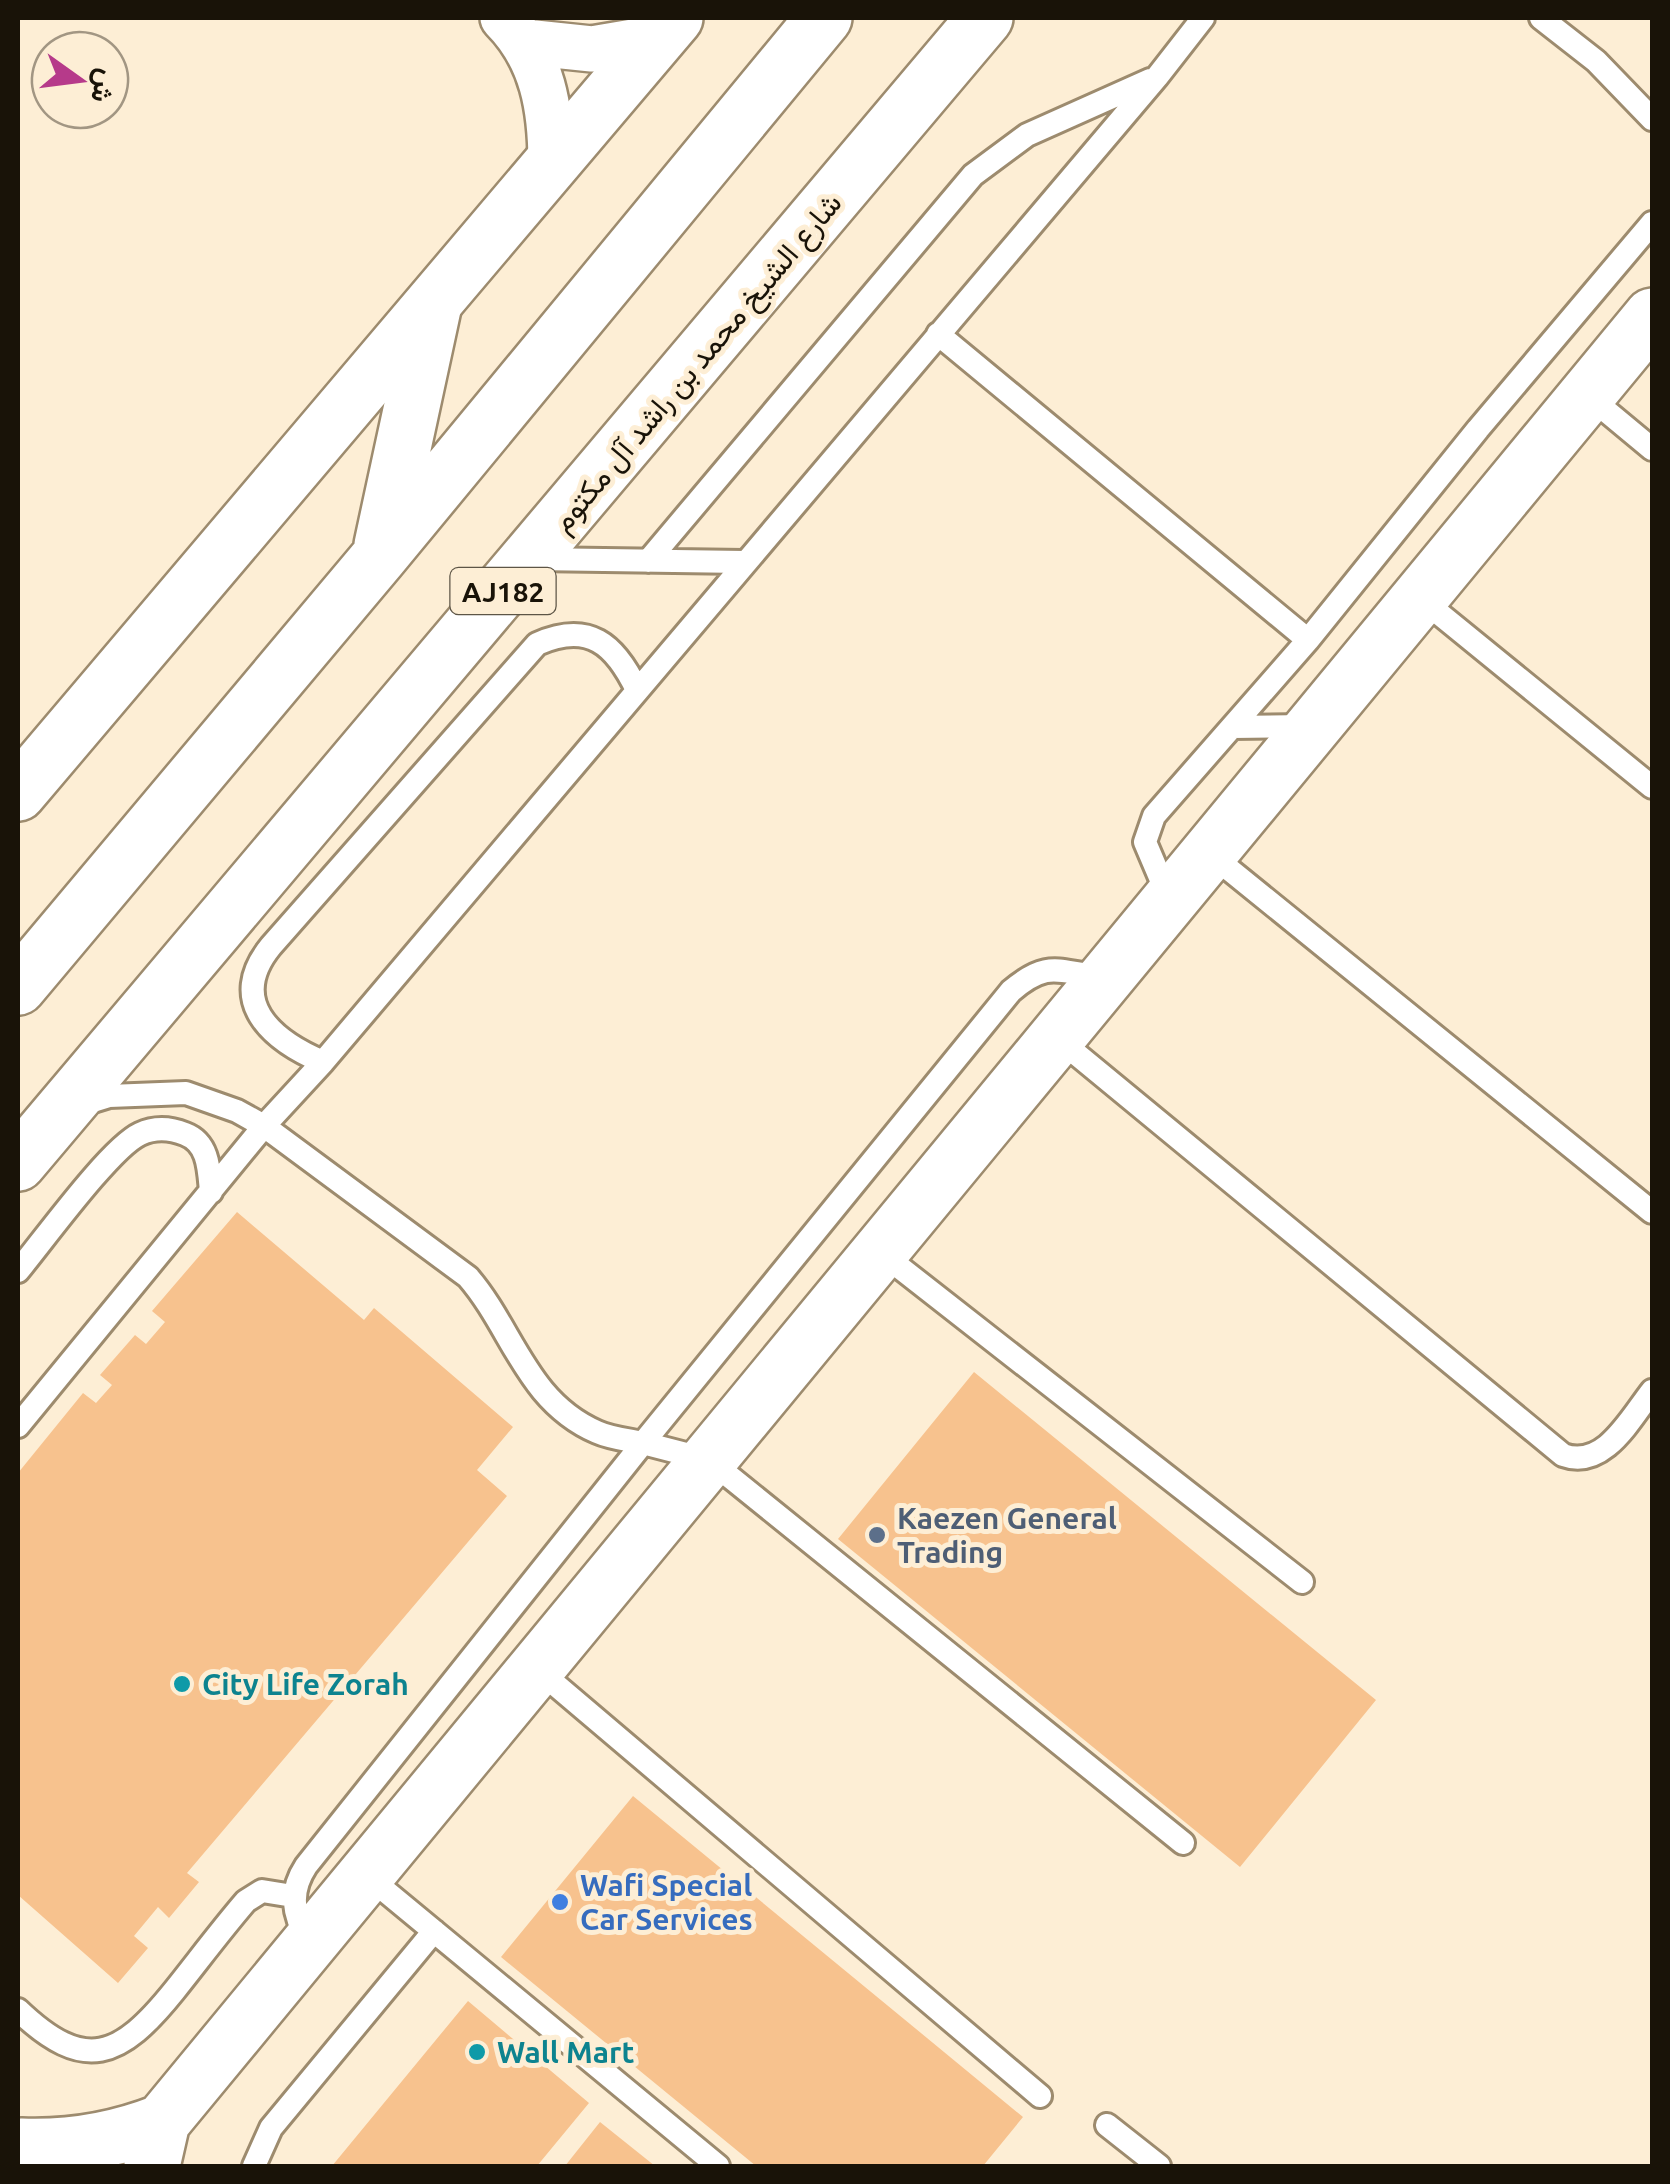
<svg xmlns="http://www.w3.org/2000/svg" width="1670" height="2184" font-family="Ubuntu,Vazirmatn,sans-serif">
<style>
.building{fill:#f7c28e}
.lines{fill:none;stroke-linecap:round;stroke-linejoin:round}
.service-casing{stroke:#9d8b6e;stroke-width:28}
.minor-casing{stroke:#9d8b6e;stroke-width:50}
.tertiary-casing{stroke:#9d8b6e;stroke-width:60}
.trunk-casing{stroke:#9d8b6e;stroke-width:60}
.service{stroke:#fff;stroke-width:22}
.minor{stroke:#fff;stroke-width:45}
.tertiary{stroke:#fff;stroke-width:55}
.trunk{stroke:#fff;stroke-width:55}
.service-dot{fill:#5c6f8a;stroke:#fdeed5;stroke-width:4}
.culture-dot{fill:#0f9aa8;stroke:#fdeed5;stroke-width:4}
.shop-dot{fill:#3f7fe0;stroke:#fdeed5;stroke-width:4}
.labels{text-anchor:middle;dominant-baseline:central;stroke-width:10;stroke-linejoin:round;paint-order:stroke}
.shield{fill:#fdeed5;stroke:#5d5546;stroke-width:2.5}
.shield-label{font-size:28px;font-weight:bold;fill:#191308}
.street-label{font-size:30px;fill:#191308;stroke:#fdeed5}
.service-label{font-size:30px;font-weight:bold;fill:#4e5e75;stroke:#fdeed5;text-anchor:start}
.culture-label{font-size:30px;font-weight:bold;fill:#0d838f;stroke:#fdeed5;text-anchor:start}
.shop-label{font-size:30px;font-weight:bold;fill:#366cbe;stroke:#fdeed5;text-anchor:start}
</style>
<rect width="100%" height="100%" fill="#fdeed5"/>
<path class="building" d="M237,1212l127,108 10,-12 139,119 -36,43 30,26 -320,377 12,9 -30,36 -11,-11 -24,29 14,12 -30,35 -100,-88v-422l65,-80 13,10 16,-18 -12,-10 35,-40 11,9 19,-22 -13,-11z
M974,1372l402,328 -136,167 -402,-328z
M633,1796l390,321 -40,49h-227l-255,-209z
M468,2001l121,102 -52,63h-205z
M600,2122l55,44h-90z"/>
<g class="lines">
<defs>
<path id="service" d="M1541,18l55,43 56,58
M938,334l370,306
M1587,395l65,54
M534,559l210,3
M648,561l325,-386 54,-40 123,-55
M1420,598l232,189
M1232,727l75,-1
M1209,853l443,359
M1170,901l-25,-59 9,-26 154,-176 170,-211 174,-206
M1057,1038l506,417c41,15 67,-36 89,-64
M323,1062c-52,-22 -97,-61 -52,-116l266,-302c52,-23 78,0 100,46
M83,1104l26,-8 77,-3 51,18 27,15 204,151c45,52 58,124 129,155 13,6 31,8 46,11l368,-452c40,-34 50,-16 92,-15
M880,1252l422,330
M18,1271c25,-30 92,-123 122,-137 15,-7 30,-6 45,0 24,9 24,36 26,58
M18,1426l246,-300 59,-64 834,-985 46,-59
M537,1669l503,427
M366,1875l352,291
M308,1940c-15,-26 -19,-48 -2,-74l337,-423 66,17 474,383
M18,2010c67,64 102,48 156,-19 24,-30 47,-61 72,-90l16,-10 31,5
M1107,2125l52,41
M254,2166l17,-38 163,-197"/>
<path id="minor" d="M503,18c40,40 48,91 48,146
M525,42l67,7 65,-11"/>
<path id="tertiary" d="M18,793l657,-775
M21,2146c50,2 95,-6 141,-24
M152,2166l10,-44 1490,-1806"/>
<path id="trunk" d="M382,545l52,-241
M18,987l362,-431 444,-538
M18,1163l967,-1145"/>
</defs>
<use href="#service" class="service-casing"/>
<use href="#minor" class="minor-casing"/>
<use href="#tertiary" class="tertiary-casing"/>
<use href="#trunk" class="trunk-casing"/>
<use href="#service" class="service"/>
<use href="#minor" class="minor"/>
<use href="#tertiary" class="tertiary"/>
<use href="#trunk" class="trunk"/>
</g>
<circle class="service-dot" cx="877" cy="1535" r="10"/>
<g class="culture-dot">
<circle cx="182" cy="1684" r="10"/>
<circle cx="477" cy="2052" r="10"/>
</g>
<circle class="shop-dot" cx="560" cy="1902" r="10"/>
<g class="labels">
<rect class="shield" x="450.5" y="568" width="105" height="46" rx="8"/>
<g class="shield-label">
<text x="503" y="591">AJ182</text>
</g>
<g class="street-label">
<text transform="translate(696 362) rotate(-50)">شارع الشيخ محمد بن راشد آل مكتوم</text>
</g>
<g class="service-label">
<text x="897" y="1518">Kaezen General<tspan x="897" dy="34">Trading</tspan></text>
</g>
<g class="culture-label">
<text x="202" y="1684">City Life Zorah</text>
<text x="497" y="2052">Wall Mart</text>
</g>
<g class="shop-label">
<text x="580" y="1885">Wafi Special<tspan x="580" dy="34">Car Services</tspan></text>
</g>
</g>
<rect width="1670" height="2184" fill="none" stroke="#191308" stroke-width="40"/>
<g transform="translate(80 80) rotate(104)"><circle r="48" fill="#fdeed5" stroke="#a29683" stroke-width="2.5"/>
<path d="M0-8L18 38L0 25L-18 38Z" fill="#b63a8a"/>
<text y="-15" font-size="28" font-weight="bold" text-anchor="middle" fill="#191308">ش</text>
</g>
</svg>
